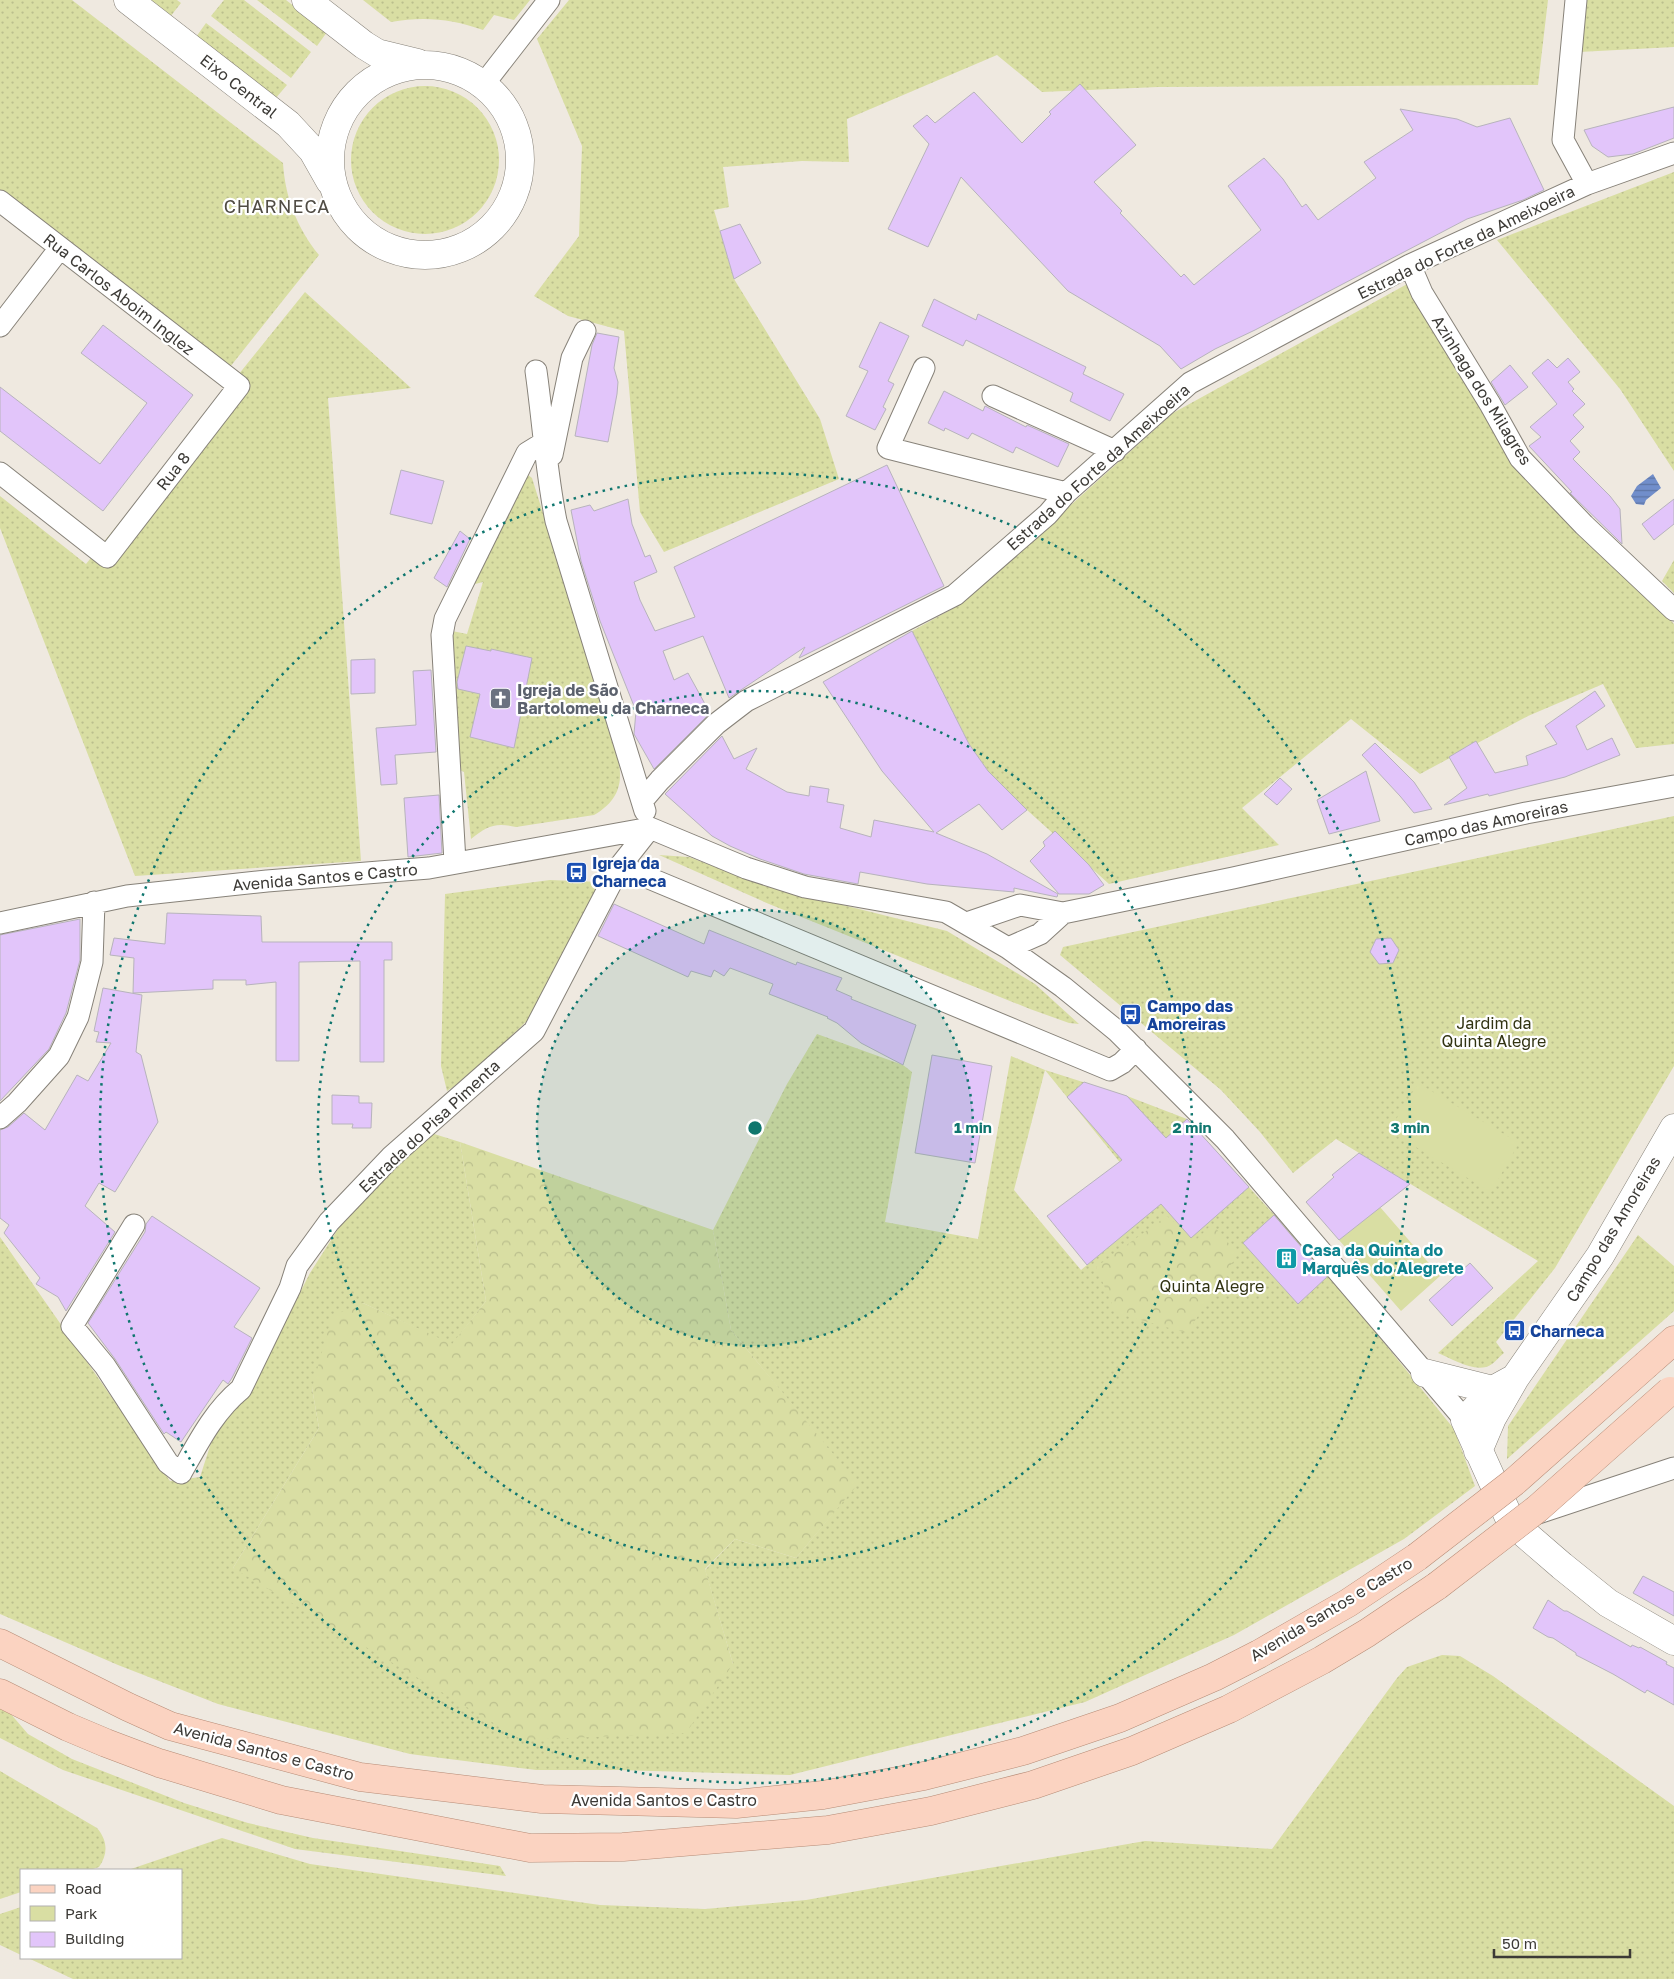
<svg xmlns="http://www.w3.org/2000/svg" width="1674" height="1979" font-family="'Golos Text',sans-serif">
<style>
.green{fill:url(#green-dots);fill-rule:evenodd}
.forest{fill:url(#forest-crowns)}
.pitch{fill:#d9dea3}
.water{fill:url(#water-rules)}
.building{fill:#e2c5fa;stroke:#b7b3bc}
.lines{fill:none;stroke-linecap:round;stroke-linejoin:round}
.street-casing{stroke:#878279;stroke-width:23}
.secondary-casing{stroke:#878279;stroke-width:29}
.primary-casing{stroke:#b68b76;stroke-width:29}
.street{stroke:#fff;stroke-width:21}
.secondary{stroke:#fff;stroke-width:28}
.primary{stroke:#fbd3c1;stroke-width:28}
.primary-bridge-casing{stroke:#b68b76;stroke-width:29;stroke-linecap:butt}
.primary-bridge{stroke:#fbd3c1;stroke-width:28}
.ring{fill:none;stroke:#0f766e;stroke-width:2.5;stroke-dasharray:2.5 5}
.labels{text-anchor:middle;dominant-baseline:central;stroke-width:4.5;stroke-linejoin:round;paint-order:stroke}
.street-label{font-size:16px;fill:#3c3a36;stroke:#fff}
.worship-label{font-size:16px;font-weight:bold;fill:#5b616d;stroke:#fff;text-anchor:start}
.transit-label{font-size:16px;font-weight:bold;fill:#164399;stroke:#fff;text-anchor:start}
.park-label{font-size:16px;fill:#313312;stroke:#fff}
.culture-label{font-size:16px;font-weight:bold;fill:#0d838f;stroke:#fff;text-anchor:start}
.neighbourhood-label{font-size:18px;letter-spacing:1px;fill:#504c44;stroke:#fff}
.centre{fill:#0f766e;stroke:#fff;stroke-width:2.5}
.ring-label{font-size:15px;text-anchor:middle;font-weight:bold;fill:#0f766e;stroke:#fff;stroke-width:4.5;stroke-linejoin:round;paint-order:stroke}
</style>
<defs>
<pattern id="green-dots" width="8" height="8" patternUnits="userSpaceOnUse" patternTransform="scale(1.25)"><rect width="8" height="8" fill="#d9dea3"/><path d="M2 2h.1M6 6h.1" fill="none" stroke="#bbbf8d" stroke-width="1.8" stroke-linecap="round"/></pattern>
<pattern id="forest-crowns" width="20" height="18" patternUnits="userSpaceOnUse" patternTransform="scale(1.25)"><rect width="20" height="18" fill="#d9dea3"/><path d="M2 6a3 3 0 1 1 6 0M12 15a3 3 0 1 1 6 0" fill="none" stroke="#bbbf8d"/></pattern>
<pattern id="water-rules" width="6" height="5" patternUnits="userSpaceOnUse" patternTransform="scale(1.25)"><rect width="6" height="5" fill="#718ecb"/><path d="M0 2.5h6" fill="none" stroke="#5e75a6"/></pattern>
</defs>
<rect width="100%" height="100%" fill="#efe9e0"/>
<path class="green" d="M0,0h72l211,163c2,34 14,65 36,92l-89,112 -230,-177z
M148,0h29l4,3 -11,14z
M224,0h20l67,52 -20,26 -80,-62z
M257,0h29l41,32 -10,14z
M363,0h167l-16,20 -20,-5 -11,15c-31,-11 -59,-14 -92,-8z
M569,0h979l-10,85 -380,2 -116,5 -45,-37 -150,64 2,43 -47,-1 -79,6 6,40 -15,3 20,69 86,140 19,60 -175,73 -24,-40 -16,-181 -56,-15 -34,-20 45,-60 3,-90 -45,-107z
M1585,0h89v47l-95,5z
M206,23l81,62 -12,14 -79,-62z
M351 160a74 74 0 1 1 148 0a74 74 0 1 1-148 0Z
M1674,172v299l-54,-82 -123,-149z
M1409,283l106,178 159,163v120l-38,4 -33,-64 -75,32 -108,58 -69,-55 -109,89 37,37 -170,39 -82,-74 -39,-39 -19,-27 -57,-113 49,-27 212,-191z
M305,292l106,96 -83,10 33,463 -226,15 -135,-348v-32l86,68z
M527,474l5,4 80,256c9,33 18,60 -18,81l-78,12c-21,-5 -29,-1 -45,12l-7,-67 -13,-6 1,-135 15,3 16,-52 -12,3z
M1674,560v33l-12,-12z
M1674,816v250l-119,202 -59,74 8,11c-4,3 -8,8 -12,11 -15,11 -39,-5 -54,-11l100,-92 -202,-122 -43,34 -33,-41 -39,-42 -161,-135 3,-8z
M659,855l30,2 74,28 184,46 88,53 44,40 -10,-1 -39,-14 -261,-105z
M550,880l50,2 -69,135 -63,60 -21,14 -6,-25 4,-172z
M817,1034l86,31 9,7 -27,150 93,17 33,-183 34,14 82,26 60,23 142,156 125,154 21,57 -71,53 -170,96 -149,67 -295,73 -172,-5h-82l-126,-16 -192,-50 -100,-39 -118,-51v-377l170,244 30,-4 11,-34 20,-34 24,-28 55,-108 37,-58 22,-20 62,-62 29,9 26,159 -34,44 -89,-42 -51,85 7,40 -86,140 500,96 -28,-94 30,-31 61,19 61,-74 -126,-154 -18,-100 74,-146zM1045,1070l111,137 -75,63 -67,-80z
M1638,1235l36,31v45l-167,148 1,-33z
M1442,1655l18,1 33,20 181,130v173h-1601l-45,-21h153v-88h-53l94,-32 88,26 290,41 105,4 101,-9 339,-59 127,8 125,-171 10,-11z
M0,1708l10,5 18,21 44,25 112,44 64,20 65,15 187,28 6,10 -211,-27 -232,-79 -63,-32z
M0,1771l97,57c11,13 11,26 2,39l-9,3h-69v22l-21,7z
M21,1907v48l-21,-10v-31z"/>
<path class="forest" d="M460,1142l253,88 18,100 127,154 -62,74 -61,-19 -30,30 28,95 -47,69 -164,7 -289,-172 86,-140 -7,-40 20,-72 31,-13 89,41 34,-43z
M1167,1216l28,25 17,-17 26,30 -51,79 -71,-20 -20,-46z"/>
<path class="pitch" d="M1418,1083l101,60 -28,49 -102,-61z
M1380,1207l60,69 -39,35 -62,-71z"/>
<path class="water" d="M1653,474l8,14 -15,12 -2,5 -8,-1 -5,-8 6,-10z"/>
<path class="building" d="M1080,84l56,61 -42,37 28,29 -2,2 61,64 3,-3 10,11 67,-55 -33,-44 36,-28 19,21 19,28 4,-3 12,16 58,-42 -12,-16 49,-32 -13,-21 57,10 20,8 33,-9 34,72 -21,10 -56,19 -212,111 -40,19 -34,20 -21,-23 -92,-55 -107,-114 -33,70 -40,-18 41,-85 -16,-18 14,-11 8,8 39,-31 48,51 29,-29 -2,-2z
M1674,107v31l-41,16 -25,3 -16,-11 -8,-16z
M740,224l21,39 -27,16 -14,-48z
M934,299l42,21 2,-6 108,53 -3,7 41,20 -14,27 -40,-20 3,-8 -107,-53 -3,6 -41,-20z
M880,322l29,14 -21,45 6,3 -11,23 3,2 -11,21 -29,-14 22,-45 -9,-4z
M103,325l90,70 -90,116 -103,-80v-44l100,77 47,-61 -66,-50z
M597,333l22,4 -5,31 4,14 -1,12 -9,48 -33,-6 17,-91z
M1568,358l12,14 -12,10 6,7 -2,2 13,13 -12,11 11,12 -14,14 10,11 -7,7 37,37 10,13 2,35 -52,-51 2,-1 -43,-46 12,-9 -11,-10 27,-23 -25,-31 16,-14 9,9z
M1510,365l18,22 -23,18 -14,-23z
M944,391l39,20 2,-5 41,21 1,-2 42,19 -11,23 -42,-20 -3,6 -41,-20 -4,6 -23,-11 -1,3 -16,-8z
M887,465l57,121 -145,72 6,-11 -76,51 -26,-62 -40,15 11,29 14,-7 22,40 -56,56 -20,-35 2,-23 -36,-90 -19,-60 -10,-51 19,-5 4,6 34,-12 4,25 13,33 5,-2 7,17 -23,10 6,18 15,31 40,-14 -21,-50z
M401,470l43,11 -12,43 -42,-10z
M1674,499v25l-20,16 -12,-16z
M460,531l10,8 -23,48 -13,-9z
M912,631l57,113 19,27 39,39 -25,20 -23,-26 -43,29 51,21 71,40 -1,3 -43,-9v4l-87,-8 -67,-12 -2,12 -54,-10 -44,-15 -30,-13 -18,-10 -47,-42 57,-58 12,23 23,-11 -11,21 41,23 22,4 1,-10 19,3 -2,13 17,3 -4,23 31,9 3,-17 60,12 -52,-61 -59,-89z
M466,646l25,5v-2l41,9 -18,90 -44,-11 10,-43 -22,-5 -1,-7z
M375,659v34l-24,1v-34z
M431,670l5,82 -41,3 2,29 -16,1 -5,-57 40,-3 -3,-54z
M1595,691l10,15 -29,20 11,24 25,-12 8,17 -55,22 -76,19 -1,-2 -44,11 23,-17 -18,-31 27,-16 19,32 33,-8 -2,-9 31,-12 -12,-18z
M1375,743l39,39 18,27 -18,4 -14,-17 -38,-41z
M1366,771l14,50 -51,13 -12,-34z
M1280,778l12,11 -15,16 -13,-11z
M439,795l3,58 -34,4 -4,-59z
M1055,831l34,34 15,20 -15,9h-30l-29,-33 15,-15 -2,-4z
M614,904l90,40 5,-14 87,35 1,-3 45,16 -6,12 16,7 -1,2 65,26 -13,40 -42,-22 -24,-20 -10,-5 1,-1 -59,-23 4,-10 -43,-16 -6,8 -10,-6 -3,7 -20,-6 -3,6 -90,-41z
M167,913l94,3 1,26h130v18h-8v102h-24v-101l-61,1v99h-23v-79l-30,3v-5h-33v9l-80,4 1,-35 -24,-3 4,-17 51,6z
M80,919v41l-14,53 -17,36 -49,52v-166z
M1391,938l8,12 -6,13 -14,1 -9,-12 6,-13z
M103,988l39,7 -6,57 5,3 17,67 -43,70 -16,-9 -14,23 30,26 -49,79 -8,-14 -22,-13 4,-6 -36,-45 5,-8 -9,-7v-88l8,-3 16,-14 21,17 32,-55 11,6 23,-38 -15,-1 3,-10 -5,-1z
M932,1055l60,11 -17,97 -60,-10z
M1084,1082l43,14 39,42 21,-19 62,68 -58,51 -30,-34 -74,61 -40,-49 75,-56 -55,-63z
M332,1095l27,1v7h13l-1,25h-19l1,-4h-21z
M1359,1153l51,31 -71,56 -33,-38 28,-25 -2,-2z
M1274,1215l53,62 -29,27 -55,-61z
M152,1216l108,72 -26,39 18,11 -20,40 -4,6 -5,-4 -42,62 -15,-10 -2,2 -49,-75 -27,-36 57,-91 1,-8z
M1470,1263l23,25 -41,38 -23,-26z
M1643,1576l31,16v24l-41,-23z
M1548,1600l16,11h3l64,36 1,-2 7,3 1,-1 27,15 -1,2 8,4v37l-27,-15 -2,3 -32,-19 -37,-19v-2l-23,-15 -5,-1 -15,-9z"/>
<g class="lines">
<defs>
<path id="street" d="M1576,0l-13,140 24,44
M483,85l66,-85
M0,201l239,185 -132,171 -107,-84
M1410,265l12,28 68,111 30,54 64,67 90,85
M0,326l60,-78
M924,368l-36,80 178,45
M536,371c7,50 10,100 20,150l89,290
M993,396l122,55
M552,455l20,-97 13,-27
M642,801l18,-21 56,-56 30,-23 209,-106 93,-81 18,-21 124,-110 220,-118 177,-81 87,-31
M650,828l96,40 59,19 141,25 62,36 55,39 54,44 108,108 240,281
M455,862l-13,-227 3,-16 82,-166 18,-11
M620,866l490,204 12,-7 14,-14
M0,923l127,-27 140,-15 162,-13 221,-40
M967,923l53,-18 43,8 170,-35 293,-65 148,-27
M1008,948l32,-14 23,-21
M0,1118l17,-15 42,-47 19,-39 14,-55 2,-60
M134,1225l-62,101 33,40 63,97 13,10c17,-30 33,-62 60,-84l49,-101 7,-22 32,-44 62,-65 143,-126 86,-165 30,-38
M1535,1514l139,-46"/>
<path id="secondary" d="M128,0l160,124 25,27 17,30
M306,0l58,45 13,8 41,10
M330 160a95 95 0 1 1 190 0a95 95 0 1 1-190 0Z
M1425,1373l68,17
M1515,1378l-22,12 -28,30 46,102 51,44 46,37 66,38
M1478,1451l14,-33 23,-40 85,-122 74,-128"/>
<path id="primary" d="M1647,1364l27,-24
M0,1643l128,64 42,19 190,51 182,22 194,5 87,-9 101,-19 99,-25 97,-33 94,-41 45,-23 89,-51 69,-46
M0,1693l68,34 38,16 53,20 122,37 249,48 93,-1 205,-17 103,-19 102,-26 99,-34 97,-42 93,-49 45,-27 70,-47"/>
</defs>
<use href="#street" class="street-casing"/>
<use href="#secondary" class="secondary-casing"/>
<use href="#primary" class="primary-casing"/>
<use href="#street" class="street"/>
<use href="#secondary" class="secondary"/>
<use href="#primary" class="primary"/>
<defs>
<path id="primary-bridge" d="M1417,1557l97,-75 133,-118
M1437,1586l100,-77 133,-118"/>
</defs>
<use href="#primary-bridge" class="primary-bridge-casing"/>
<use href="#primary-bridge" class="primary-bridge"/>
</g>
<circle cx="755" cy="1128" r="218" fill="#0f766e" fill-opacity=".12"/>
<g class="ring">
<circle cx="755" cy="1128" r="218"/>
<circle cx="755" cy="1128" r="437"/>
<circle cx="755" cy="1128" r="655"/>
</g>
<defs>
<symbol id="church-square" viewBox="-11 -11 22 22"><rect x="-9" y="-9" width="18" height="18" rx="4" fill="#6b7280" stroke="#fff"/><path d="M-1.2-6h2.4v3.5h3.3v2.4h-3.3V6h-2.4V-.1h-3.3v-2.4h3.3Z" fill="#fff"/></symbol>
<symbol id="bus-square" viewBox="-11 -11 22 22"><rect x="-9" y="-9" width="18" height="18" rx="4" fill="#1a4fb4" stroke="#fff"/><path d="M-5-6H5V4H4V6H2V4H-2V6H-4V4H-5ZM-3.5-4V0h7V-4ZM-3.5 1.2v1.5H-2V1.2ZM2 1.2v1.5H3.5V1.2Z" fill="#fff"/></symbol>
<symbol id="building-square" viewBox="-11 -11 22 22"><rect x="-9" y="-9" width="18" height="18" rx="4" fill="#0f9aa8" stroke="#fff"/><path d="M-4-6H4V6H1V3H-1V6H-4ZM-2.5-4.3h1.7v1.8h-1.7ZM.8-4.3h1.7v1.8H.8ZM-2.5-1h1.7V.8h-1.7ZM.8-1h1.7V.8H.8Z" fill="#fff"/></symbol>
</defs>
<g fill-rule="evenodd">
<use href="#church-square" x="488" y="686" width="25" height="25"/>
<use href="#bus-square" x="564" y="860" width="25" height="25"/>
<use href="#bus-square" x="1118" y="1002" width="25" height="25"/>
<use href="#building-square" x="1274" y="1246" width="25" height="25"/>
<use href="#bus-square" x="1502" y="1318" width="25" height="25"/>
</g>
<g class="labels">
<g class="street-label">
<text transform="translate(239 86) rotate(38)">Eixo Central</text>
<text transform="translate(1466 242) rotate(-26)">Estrada do Forte da Ameixoeira</text>
<text transform="translate(119 294) rotate(38)">Rua Carlos Aboim Inglez</text>
<text transform="translate(1482 390) rotate(58)">Azinhaga dos Milagres</text>
<text transform="translate(1098 467) rotate(-42)">Estrada do Forte da Ameixoeira</text>
<text transform="translate(173 471) rotate(-52)">Rua 8</text>
<text transform="translate(1486 823) rotate(-12)">Campo das Amoreiras</text>
<text transform="translate(325 877) rotate(-5)">Avenida Santos e Castro</text>
<text transform="translate(429 1126) rotate(-43)">Estrada do Pisa Pimenta</text>
<text transform="translate(1613 1229) rotate(-59)">Campo das Amoreiras</text>
<text transform="translate(1331 1609) rotate(-31)">Avenida Santos e Castro</text>
<text transform="translate(264 1751) rotate(15)">Avenida Santos e Castro</text>
<text x="664" y="1800">Avenida Santos e Castro</text>
</g>
<g class="worship-label">
<text x="517" y="690">Igreja de São<tspan x="517" dy="18">Bartolomeu da Charneca</tspan></text>
</g>
<g class="transit-label">
<text x="592" y="863">Igreja da<tspan x="592" dy="18">Charneca</tspan></text>
<text x="1147" y="1006">Campo das<tspan x="1147" dy="18">Amoreiras</tspan></text>
<text x="1530" y="1331">Charneca</text>
</g>
<g class="park-label">
<text x="1494" y="1023">Jardim da<tspan x="1494" dy="18">Quinta Alegre</tspan></text>
<text x="1212" y="1286">Quinta Alegre</text>
</g>
<g class="culture-label">
<text x="1302" y="1250">Casa da Quinta do<tspan x="1302" dy="18">Marquês do Alegrete</tspan></text>
</g>
<g class="neighbourhood-label">
<text x="277" y="206">CHARNECA</text>
</g>
</g>
<circle cx="755" cy="1128" r="8" class="centre"/>
<g class="ring-label">
<text x="973" y="1133">1 min</text>
<text x="1192" y="1133">2 min</text>
<text x="1410" y="1133">3 min</text>
</g>
<rect x="20" y="1869" width="162" height="90" fill="#ffffff" stroke="#b1b0af"/>
<rect x="30" y="1885" width="25" height="8" fill="#fbd3c1" stroke="#b1b0af"/>
<text x="65" y="1894" font-size="15" fill="#3c3a36">Road</text>
<rect x="30" y="1906" width="25" height="15" fill="#d9dea3" stroke="#b1b0af"/>
<text x="65" y="1919" font-size="15" fill="#3c3a36">Park</text>
<rect x="30" y="1932" width="25" height="15" fill="#e2c5fa" stroke="#b1b0af"/>
<text x="65" y="1944" font-size="15" fill="#3c3a36">Building</text>
<path d="M1494 1949v8h136v-8" fill="none" stroke="#3c3a36" stroke-width="2.5"/>
<text x="1502" y="1949" font-size="15" fill="#3c3a36" stroke="#ffffff" stroke-width="4" paint-order="stroke">50 m</text>
</svg>
